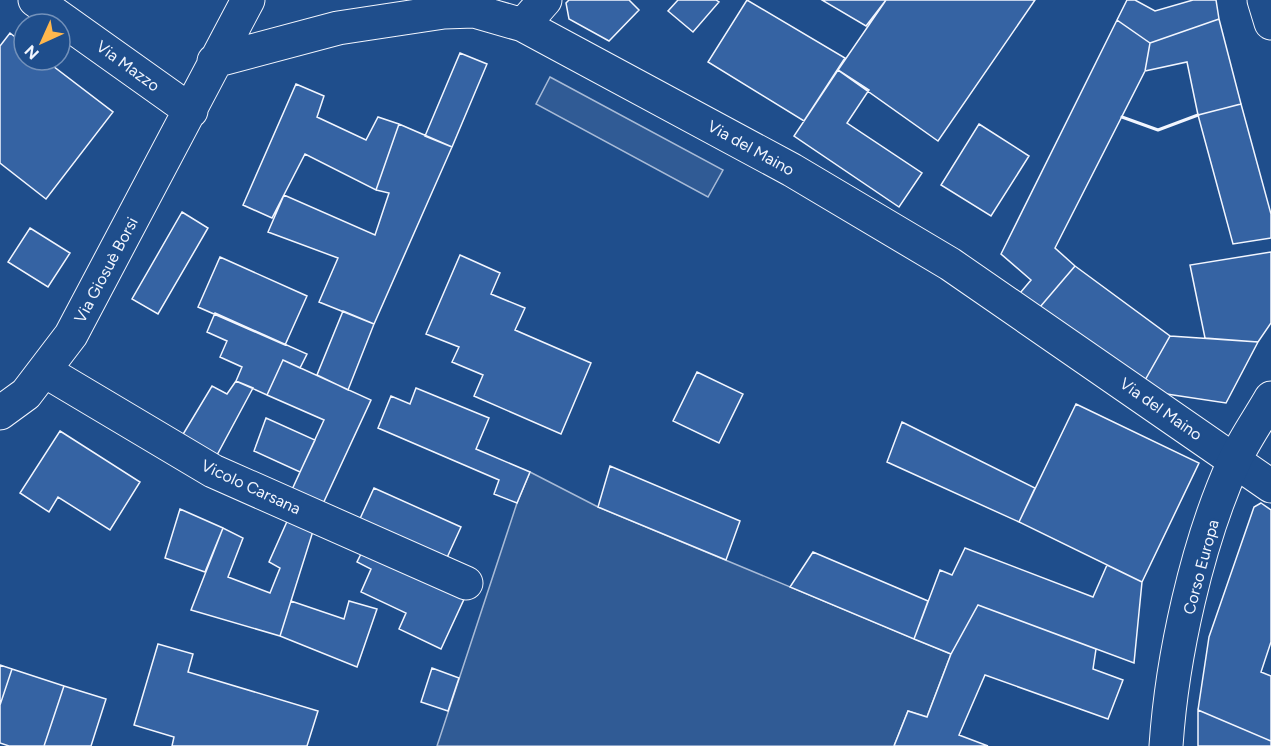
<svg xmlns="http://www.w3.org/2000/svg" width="1271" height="746" font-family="Figtree,sans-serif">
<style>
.built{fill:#305b95;stroke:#a8bbd7;stroke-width:1.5}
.building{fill:#3563a3;stroke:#f2f6ff;stroke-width:1.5}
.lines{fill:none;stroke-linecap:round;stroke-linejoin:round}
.minor-casing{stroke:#f2f6ff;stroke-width:35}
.major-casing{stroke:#f2f6ff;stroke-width:35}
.minor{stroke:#1f4e8c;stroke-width:33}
.major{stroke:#1f4e8c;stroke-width:33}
.wall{stroke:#f2f6ff;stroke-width:3}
.labels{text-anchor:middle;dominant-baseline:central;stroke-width:4.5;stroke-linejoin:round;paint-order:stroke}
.street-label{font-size:16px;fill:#f2f6ff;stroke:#1f4e8c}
</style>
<rect width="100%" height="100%" fill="#1f4e8c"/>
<path class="built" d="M550,77l173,93 -15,27 -172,-93z
M530,472l68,35 353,147 -24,63 -19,-6 -14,35h-457l80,-243z"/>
<path class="building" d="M569,0h60l10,10 -30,31 -40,-22 -3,-16z
M678,0h38l3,2 -26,30 -25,-21z
M747,0l98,58 -41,63 -96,-59z
M822,0h64l-20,26z
M886,0h149l-97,141 -100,-71z
M1127,0h8l20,11 38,-11h23l3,19 -69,24 -33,-23z
M1219,19l22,85 -43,11 -11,-53 -42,9 5,-28z
M1117,20l33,23 -5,28 -90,177 20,18 -35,41 -20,-14 11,-13 -30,-26z
M10,33l14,11v16h21l68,52 -67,87 -46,-36v-117z
M460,53l27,11 -35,83 -27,-11z
M838,70l31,20 -22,33 75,50 -23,34 -105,-71z
M296,84l28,12 -7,21 49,23 12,-23 21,7 -23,66 -71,-36 -33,64 -29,-13z
M1241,104l30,110v24l-38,6 -35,-129z
M399,124l53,23 -78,177 -55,-22 19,-44 -70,-26 16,-37 91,40 14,-42 -13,-3z
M979,124l50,32 -38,60 -50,-31z
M182,212l26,16 -50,86 -26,-15z
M30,228l40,25 -22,34 -40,-25z
M1271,252v71l-13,19 -53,-4 -15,-73z
M460,255l40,18 -9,21 34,14 -10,22 76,33 -30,71 -87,-38 9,-21 -31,-13 7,-15 -33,-13z
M220,257l87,39 -22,49 -87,-38z
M1075,266l95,70 -26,46 -104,-75z
M343,311l31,13 -26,66 -31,-15z
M215,313l92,41 -7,14 -17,-8 -16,35 -31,-14 6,-14 -22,-10 7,-16 -20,-9z
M1170,336l88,6 -32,61 -66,-10 -16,-11z
M283,360l88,40 -50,108 -31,-14 34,-74 -57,-25z
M697,372l46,22 -24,49 -46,-22z
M236,381l17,7 -36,67 -35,-19 30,-50 15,8z
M416,388l73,30 -13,31 54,23 -13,31 -23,-9 5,-14 -121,-52 13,-32 19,8z
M1076,404l123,59 -57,119 -123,-60z
M266,418l49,22 -15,32 -46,-21z
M902,422l133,66 -16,34 -132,-60z
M60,431l80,51 -30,48 -52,-33 -9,15 -29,-19z
M610,466l130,55 -14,39 -128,-53z
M374,488l87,39 -16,35 -87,-39z
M1261,503l10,7v132l-10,30 10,4v65l-73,-31 11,-73 45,-130z
M180,509l43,19 -18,44 -40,-14z
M289,517l25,11 -34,108 -89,-26 32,-82 20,10 -15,39 42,16 10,-25 -11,-6z
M965,548l128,49 14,-32 35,17 -8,81 -156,-58 -27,49 -37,-15 26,-69 12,5z
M363,550l102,47 -24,52 -42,-20 7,-16 -45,-21 10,-23 -14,-7z
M813,552l115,49 -14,38 -124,-52z
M291,601l53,18 5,-18 28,8 -20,58 -77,-31z
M978,605l118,44 -3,20 30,11 -15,39 -123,-44 -26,60 29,11h-94l14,-35 19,6 24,-63z
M158,644l35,10 -5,18 130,39 -11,35h-135l2,-9 -40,-12z
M0,665l12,4 -12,36z
M432,668l27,10 -11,33 -27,-9z
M12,669l52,17 -20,60h-35l-9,-3v-38z
M64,686l42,13 -15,47h-47z
M1198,710l73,31v5h-73z"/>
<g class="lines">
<defs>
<path id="minor" d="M35,0l156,111
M1264,0l7,23
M523,25l22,-25
M214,61l124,-33 106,-16 30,-1 49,14 269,145 158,94 321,222
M45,371l168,100 253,112
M0,413l26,-19 45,-59 177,-335"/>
<path id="major" d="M1166,746c6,-89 31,-203 68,-284 10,-22 25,-43 37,-64"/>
</defs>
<use href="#minor" class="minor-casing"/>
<use href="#major" class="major-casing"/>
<use href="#minor" class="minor"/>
<use href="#major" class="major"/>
<path class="wall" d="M1122,117l36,13 40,-15"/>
</g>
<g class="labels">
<g class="street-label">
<text transform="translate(128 66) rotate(36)">Via Mazzo</text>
<text transform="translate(751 148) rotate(29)">Via del Maino</text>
<text transform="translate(106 270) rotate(-62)">Via Giosuè Borsi</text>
<text transform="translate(1161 409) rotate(35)">Via del Maino</text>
<text transform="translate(251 487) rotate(25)">Vicolo Carsana</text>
<text transform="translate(1201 567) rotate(-75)">Corso Europa</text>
</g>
</g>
<g transform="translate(42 42) rotate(225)"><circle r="28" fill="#1f4e8c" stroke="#7391ba" stroke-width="1.5"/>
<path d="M0-4.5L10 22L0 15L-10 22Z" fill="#ffb74d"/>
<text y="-9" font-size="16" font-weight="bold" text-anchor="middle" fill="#f2f6ff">N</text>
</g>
</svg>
